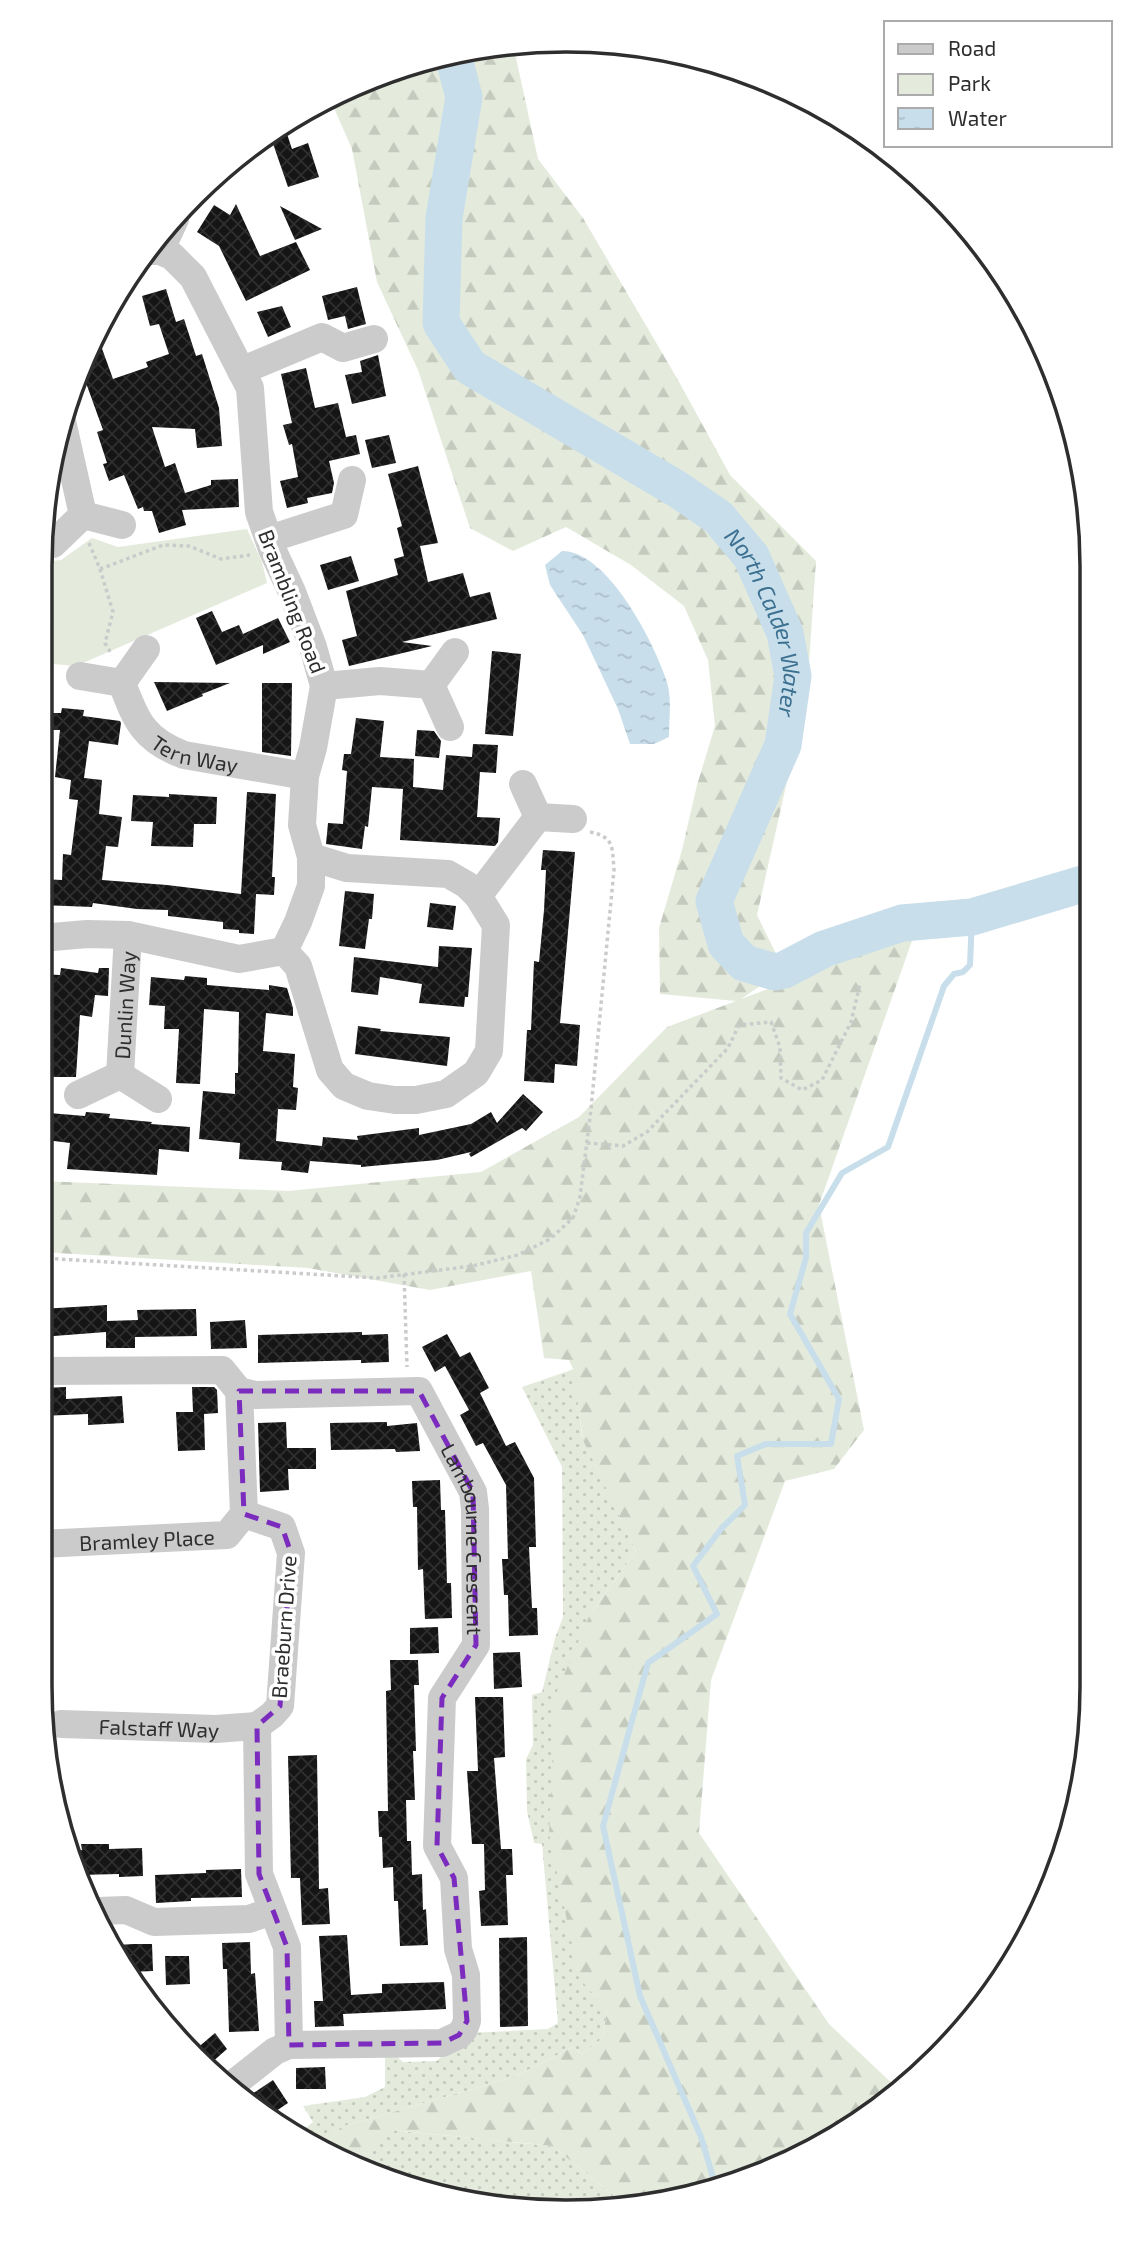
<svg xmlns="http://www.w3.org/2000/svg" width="1133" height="2253" font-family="'Exo 2',sans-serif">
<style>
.grass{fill:url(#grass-dots)}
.forest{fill:url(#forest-firs)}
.green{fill:#e4ebdc}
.water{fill:url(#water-ripples)}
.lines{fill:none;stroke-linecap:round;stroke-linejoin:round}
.stream{stroke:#c8deeb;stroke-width:6}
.river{stroke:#c8deeb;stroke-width:37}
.building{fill:url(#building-cross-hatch)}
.path{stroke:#cbcbcb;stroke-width:3.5;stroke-dasharray:3.5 3.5;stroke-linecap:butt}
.minor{stroke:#cbcbcb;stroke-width:28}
.marked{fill:none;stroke:#7b2cbf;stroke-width:5;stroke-dasharray:14 9;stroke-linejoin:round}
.labels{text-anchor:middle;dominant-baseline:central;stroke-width:7;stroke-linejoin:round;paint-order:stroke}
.street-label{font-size:21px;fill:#2e2e2e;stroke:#fff}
.water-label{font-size:23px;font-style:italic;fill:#3c7090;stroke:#fff}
.rim{fill:none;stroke:#2e2e2e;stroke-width:3.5}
</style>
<defs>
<pattern id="grass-dots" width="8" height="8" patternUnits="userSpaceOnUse" patternTransform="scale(1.75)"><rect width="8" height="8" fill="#e4ebdc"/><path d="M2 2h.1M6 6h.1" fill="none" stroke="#c4cabd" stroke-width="1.8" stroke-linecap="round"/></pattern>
<pattern id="forest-firs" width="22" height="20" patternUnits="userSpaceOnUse" patternTransform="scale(1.75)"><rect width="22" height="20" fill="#e4ebdc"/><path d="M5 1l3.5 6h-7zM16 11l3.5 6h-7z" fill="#c4cabd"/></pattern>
<pattern id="water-ripples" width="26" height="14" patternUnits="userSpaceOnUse" patternTransform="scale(1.75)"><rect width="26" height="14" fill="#c8deeb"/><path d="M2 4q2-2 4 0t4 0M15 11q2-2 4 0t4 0" fill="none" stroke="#acbfca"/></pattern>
<pattern id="building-cross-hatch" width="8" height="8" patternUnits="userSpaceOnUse" patternTransform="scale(1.75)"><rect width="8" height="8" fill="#151515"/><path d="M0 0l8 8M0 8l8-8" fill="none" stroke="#2f2f2f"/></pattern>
</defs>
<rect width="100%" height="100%" fill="#fff"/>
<path class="grass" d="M574,1369l8,67 54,115 -46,63 -11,363 28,33 -4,28 -21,16 -9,-7 -59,30 -173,50 -20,22 -25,-13 17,-14 -10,-16 62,-9 20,-10v-35h7l11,10 34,-1 11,-12 22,-16 78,-4 10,-6 -16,-179 -8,-1 -7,-32 -1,-52 7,-14 -1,-50 10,-3 13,-54 8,-21 -1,-150 -40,-80z
M391,2130l161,16 78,62 -167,-5 -98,-30 -13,-7z"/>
<path class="forest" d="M513,44l25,115 45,59 95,162 52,95 86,86 -9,131 -50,223 27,55 -43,29 173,-64 -95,270 45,225 -30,39 -49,12 -74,199 -12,153 130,191 68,64 -98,71 -164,49h-5l-78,-62 -160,-16 -40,36 -31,-17 20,-22 173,-50 59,-30 9,7 21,-16 4,-28 -28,-32 -30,-144 6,-138 35,-82 46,-63 -53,-111 -10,-71 -4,-9 -25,-2 -13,-87 -101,19 -122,-22 -267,-16v-71l247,10 193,-19 98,-55 88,-90 69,-26 -76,-7 -1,-66 23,-78 15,-65 18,-59 -7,-66 -24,-54 -53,-41 -65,-38 -53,24 -43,-23 -52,-158 -41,-88 -25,-133 -22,-50 67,-31 100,-23z"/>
<path class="green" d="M247,529l15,33 5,21 -191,83 -35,-3v-101l20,-2 31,-22 26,9z"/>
<path class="water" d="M562,551c46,0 93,93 105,131 5,17 2,38 2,55l-15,7h-24l-12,-35 -35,-74 -33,-50 -5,-20z"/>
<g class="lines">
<path class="stream" d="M715,2184l-14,-47 -61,-141 -37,-170 45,-163 69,-49 -24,-48 28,-37 24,-24 -8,-49 29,-12h65l8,-45 -49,-85 16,-56v-25l36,-60 46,-26 56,-161 10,-12 9,-2 7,-7 2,-48"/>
<path class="river" id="s1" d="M453,55l11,42 -20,121 -3,105 29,44 207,122 41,28 33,39 34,77 8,43 -10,69 -69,156 12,43 18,19 31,9 9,-2 40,-21 78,-26 70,-6 117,-35"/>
</g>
<path class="building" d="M284,125l8,24 16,-6 11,34 -31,10 -18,-52z
M236,204l24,52 36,-14 14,28 -64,31 -27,-55 -22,-14 17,-27 16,10z
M280,206l42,23 -27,11z
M357,287l9,37 -18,5 -3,-13 -17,4 -6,-24z
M166,289l10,33 8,-3 12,37 6,-2 17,54 3,38 -25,2 -2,-19 -43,-2 13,40 10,-4 10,30 26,-8v-5l27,-1 1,28 -57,3 4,15 -27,8 -7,-22h-8l-1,-4 -5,2 -14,-34 -15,6 -6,-17 4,-1 -10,-31 6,-2 -22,-61 15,-37 17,47 35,-12 -2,-5 23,-8 -10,-30 -9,2 -8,-30z
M282,306l9,21 -23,10 -11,-25z
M378,355l8,41 -34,8 -7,-29 17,-3 -2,-11z
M306,368l9,40 23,-5 8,34 10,-2 4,19 -31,7 5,22 -2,10 -25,5 1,5 -21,5 -7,-27 18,-4 -6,-33 -3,1 -6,-20 9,-2 -11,-49z
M389,435l7,28 -24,5 -7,-28z
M418,466l20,77 -18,3 8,36 35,-9 7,24 20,-5 7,27 -95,23 30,4 -83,20 -7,-26 15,-4 -11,-45 52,-16 -4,-16 10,-3 -7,-28 5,-2 -14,-52z
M351,556l8,25 -31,9 -8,-25z
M212,611l10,21 17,-7 4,9 35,-16 12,24 -27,12v-9l-47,20 -20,-47z
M492,651l29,3 -8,82 -28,-2z
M154,682l76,1 -28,11 1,2 -36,15z
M262,683h30l-1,73 -29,-4z
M62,708l22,2 -1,6 37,5 1,2 -3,22 -29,-4 -5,37 18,2 -3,34 23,3 -4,30 -12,-1 -4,34 65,5 74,9 6,-102 29,2 -4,83h3l-1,18 -18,-1 -2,40 -15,-1v-3l-16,-1v-7l-55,-6v-6l-31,-1 -44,-6 -1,4 -51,-2v-26l21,1 1,-26 8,1 7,-55 -9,-1 2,-19 -16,-3 5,-47h-19v-17h20z
M356,718l28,3 -4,36 34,2 -1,28 30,3 3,-35 26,2 1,-13 25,1 -2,28 -16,-1 -3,45 23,1 -2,24 -3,4 -95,-6 3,-51 -31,-2 -4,40 -3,-1 -3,23 -36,-5 2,-21 15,1 4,-53 -5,-1 2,-16h7z
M417,730l17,1 7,10 -2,17 -24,-2z
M169,794l48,3 -1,27h-22l-1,23 -42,-1 2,-24 -22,-1 2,-26 36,2z
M543,850l32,2 -15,171 20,2 -3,41 -22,-2 -1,19 -30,-2 3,-51h4l3,-69 5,1 5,-52 2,-40h-5z
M345,891l29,3 -2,25h-3l-4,30 -26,-3z
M430,903l26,3 -3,24 -26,-3z
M439,946l33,2 -4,49h-3l-1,10 -45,-4 3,-19 -42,-7 -2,18 -27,-3 3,-35 84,10z
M61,968l37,5 1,-5h10l-1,28 -13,-1 -3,22 -12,-2 -4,62h-25l2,-77 -12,-1v-25l19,1z
M185,976l22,2v7l62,5v-5l18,3 6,20v8l-27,-3 -3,38 32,3 -2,33 5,1 -2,22 -18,-1 -2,32 46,5 1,-9 35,3 -1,-4 62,-8v7l52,-11 20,-12 6,11 26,-29 20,18 -17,19 -4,-3 -51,29 -2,-3 2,-2 -34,8 -76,7v-2l-51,-4 -2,12 -27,-3 1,-8 -43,-3 1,-16 -41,-4 4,-48 32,3v-21h3l1,-61 -35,-3 -4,75 -24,-1 3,-54h-15l1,-23 -16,-1 2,-28 33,3z
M358,1026l23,3 -1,2 70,6 -3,29 -92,-12z
M86,1112l24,2 -1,4 43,4 -1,2 39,3 -1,25 -30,-3 -2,26 -90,-6 3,-26 -24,-3 3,-27 36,3z
M107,1305v16l31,-1 -1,-10 59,-1 1,27 -62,1v11h-29v-16l-65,5v-28z
M245,1320l2,28 -36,1 -1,-27z
M362,1332v3l26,-1 1,28 -28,1v-3l-103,3v-28z
M447,1334l13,23 10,-5 19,36 -9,5 26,53 9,-4 19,36 2,69h-7l3,61h5l1,27 -29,1 -1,-41h-4l-2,-36h6l-2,-74 -23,-42 -7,3 -16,-31 9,-5 -24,-44 -10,6 -13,-25z
M66,1387v12l56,-3 2,27 -36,2v-11l-47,2v-28z
M192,1387h22l3,3 1,23 -14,1 1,36 -27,1 -2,-39h17z
M286,1422l1,26h29v21h-28l1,21 -29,2 -2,-69z
M387,1422v4l30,-3 3,28 -24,1 -1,-3 -64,1 -1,-27z
M440,1480l1,30h4l2,73h4l1,35 -27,1 -2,-50 -5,1 -1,-63h-4l-1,-26z
M438,1627l1,26 -29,1v-26z
M520,1652l2,35 -28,2 -1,-36z
M390,1660h28l1,25h-5l2,66h-3l2,49h-9l1,41h4l1,34 10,-1 1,36 3,-1 2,36 -28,1 -2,-45h-4l-1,-34 -10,1 -1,-31h-3l-1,-26h10l-2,-120 5,-1z
M475,1697h28l2,60 -11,1 7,91h11l1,26h-7l2,50 -27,1 -2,-35 6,-1 -1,-46h-12l-5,-73h11z
M317,1755l2,134 9,-1 2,36 -28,1 -2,-47h-9l-3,-122z
M81,1844h28v5l33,-1 1,28 -24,1v-3l-40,1 -12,-25h15z
M241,1869l1,28 -51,1v3l-35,2 -1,-28 51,-2v-3z
M347,1935l4,60 31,-2v-9l62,-2 2,27 -103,5 1,12 -29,1 -1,-26h9l-4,-65z
M527,1937l1,89 -28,1 -1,-89z
M250,1942l1,32 4,-1 4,58 -30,1 -2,-63h-4l-1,-26z
M134,1944h18l1,27 -23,1 -14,-27z
M165,1956h24l1,28 -24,1z
M215,2033l12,16 -17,15 -15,-14z
M325,2067l1,22h-30v-21z
M273,2080l15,23 -21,14 -21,-19z"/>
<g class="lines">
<path class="path" d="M89,543l11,26 13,43 -8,31 7,12
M100,569l63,-24 26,1 32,13 29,-4
M587,1143l36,3 24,-14 81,-84 11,-23 32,-3 9,25 1,31 21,12 20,-10 29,-58 9,-38
M41,1258l336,20 95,-12 46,-11 32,-16 23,-21 7,-21 11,-88 23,-239c-2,-22 1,-33 -24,-38
M404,1274l3,93"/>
<g class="minor">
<path d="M160,251l15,-32"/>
<path d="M241,371l81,-34 21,11 31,-9"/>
<path d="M83,515l39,10"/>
<path d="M269,539l75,-24 8,-35"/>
<path d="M53,544l30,-29 -21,-94"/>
<path d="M80,676l42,7 24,-34"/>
<path id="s2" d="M122,683c14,38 22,57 62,72l121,21"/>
<path d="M431,685l19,42"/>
<path d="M324,686l56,-5 51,4 24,-33"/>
<path d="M523,784l15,33 35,2"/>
<path d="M478,896l60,-79"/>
<path d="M41,938l46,-4 41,1 111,24 45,-8 14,-29 13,-36v-29l-9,-32 3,-49 8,-28 11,-62 -11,-39 -21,-55 -20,-43 -13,-37 -9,-124 -57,-111 -21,-21 -12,-5h-14"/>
<path d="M284,951l14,15 32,104 14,16 24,10 27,4h21l30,-6 30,-21 13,-22 7,-126 -18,-29 -11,-11 -19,-11 -101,-6 -36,-11"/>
<path id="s3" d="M120,1075l8,-140"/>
<path d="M78,1095l42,-20 38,24"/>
<path id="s4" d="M41,1371l181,-1 17,21 16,4 164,-4 54,101 2,17 1,136 -34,53 -5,148 17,32 4,71 8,26 1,46 -3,8 -5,6 -17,8 -153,2 -14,6 -43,34"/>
<path d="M239,1391l5,123"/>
<path d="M244,1514l38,13 9,26 -11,153 -8,9 -15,11 2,148 28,73 2,98"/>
<path id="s5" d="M40,1544l187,-9 17,-21"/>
<path id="s6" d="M61,1724l155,5 41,-3"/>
<path d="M98,1911l28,-1 28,12 95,-3 23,-8"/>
</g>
</g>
<path class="marked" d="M239,1391h180l54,101 3,153 -34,53 -5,148 17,32 13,143 -8,14 -17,8 -153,2 -2,-98 -28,-73 -2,-148 23,-20 11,-153 -9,-26 -38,-13z"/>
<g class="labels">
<g class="street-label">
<text transform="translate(293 601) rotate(69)">Brambling Road</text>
<text stroke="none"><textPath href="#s2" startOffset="110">Tern Way</textPath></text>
<text stroke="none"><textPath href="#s3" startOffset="70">Dunlin Way</textPath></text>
<text stroke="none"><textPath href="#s5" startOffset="107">Bramley Place</textPath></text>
<text stroke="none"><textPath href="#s4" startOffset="548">Lambourne Crescent</textPath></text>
<text transform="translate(283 1627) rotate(-86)">Braeburn Drive</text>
<text stroke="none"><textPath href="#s6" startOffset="98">Falstaff Way</textPath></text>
</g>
<g class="water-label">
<text stroke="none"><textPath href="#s1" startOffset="733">North Calder Water</textPath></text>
</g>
</g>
<path d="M0 0H1133V2253H0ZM566 52H566A514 514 0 0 1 1080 566V1686A514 514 0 0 1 566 2200H566A514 514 0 0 1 52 1686V566A514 514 0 0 1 566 52Z" fill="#fff" fill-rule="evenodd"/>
<path class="rim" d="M566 52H566A514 514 0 0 1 1080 566V1686A514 514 0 0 1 566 2200H566A514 514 0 0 1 52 1686V566A514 514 0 0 1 566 52Z"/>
<rect x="884" y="21" width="228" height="126" fill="#ffffff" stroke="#ababab" stroke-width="2"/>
<rect x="898" y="44" width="35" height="10" fill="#cbcbcb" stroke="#ababab" stroke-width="2"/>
<text x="948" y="56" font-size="21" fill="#2e2e2e">Road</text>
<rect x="898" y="74" width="35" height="21" fill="#e4ebdc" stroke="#ababab" stroke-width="2"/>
<text x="948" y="91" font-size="21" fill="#2e2e2e">Park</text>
<rect x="898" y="108" width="35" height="21" fill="url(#water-ripples)" stroke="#ababab" stroke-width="2"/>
<text x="948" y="126" font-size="21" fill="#2e2e2e">Water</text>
</svg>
